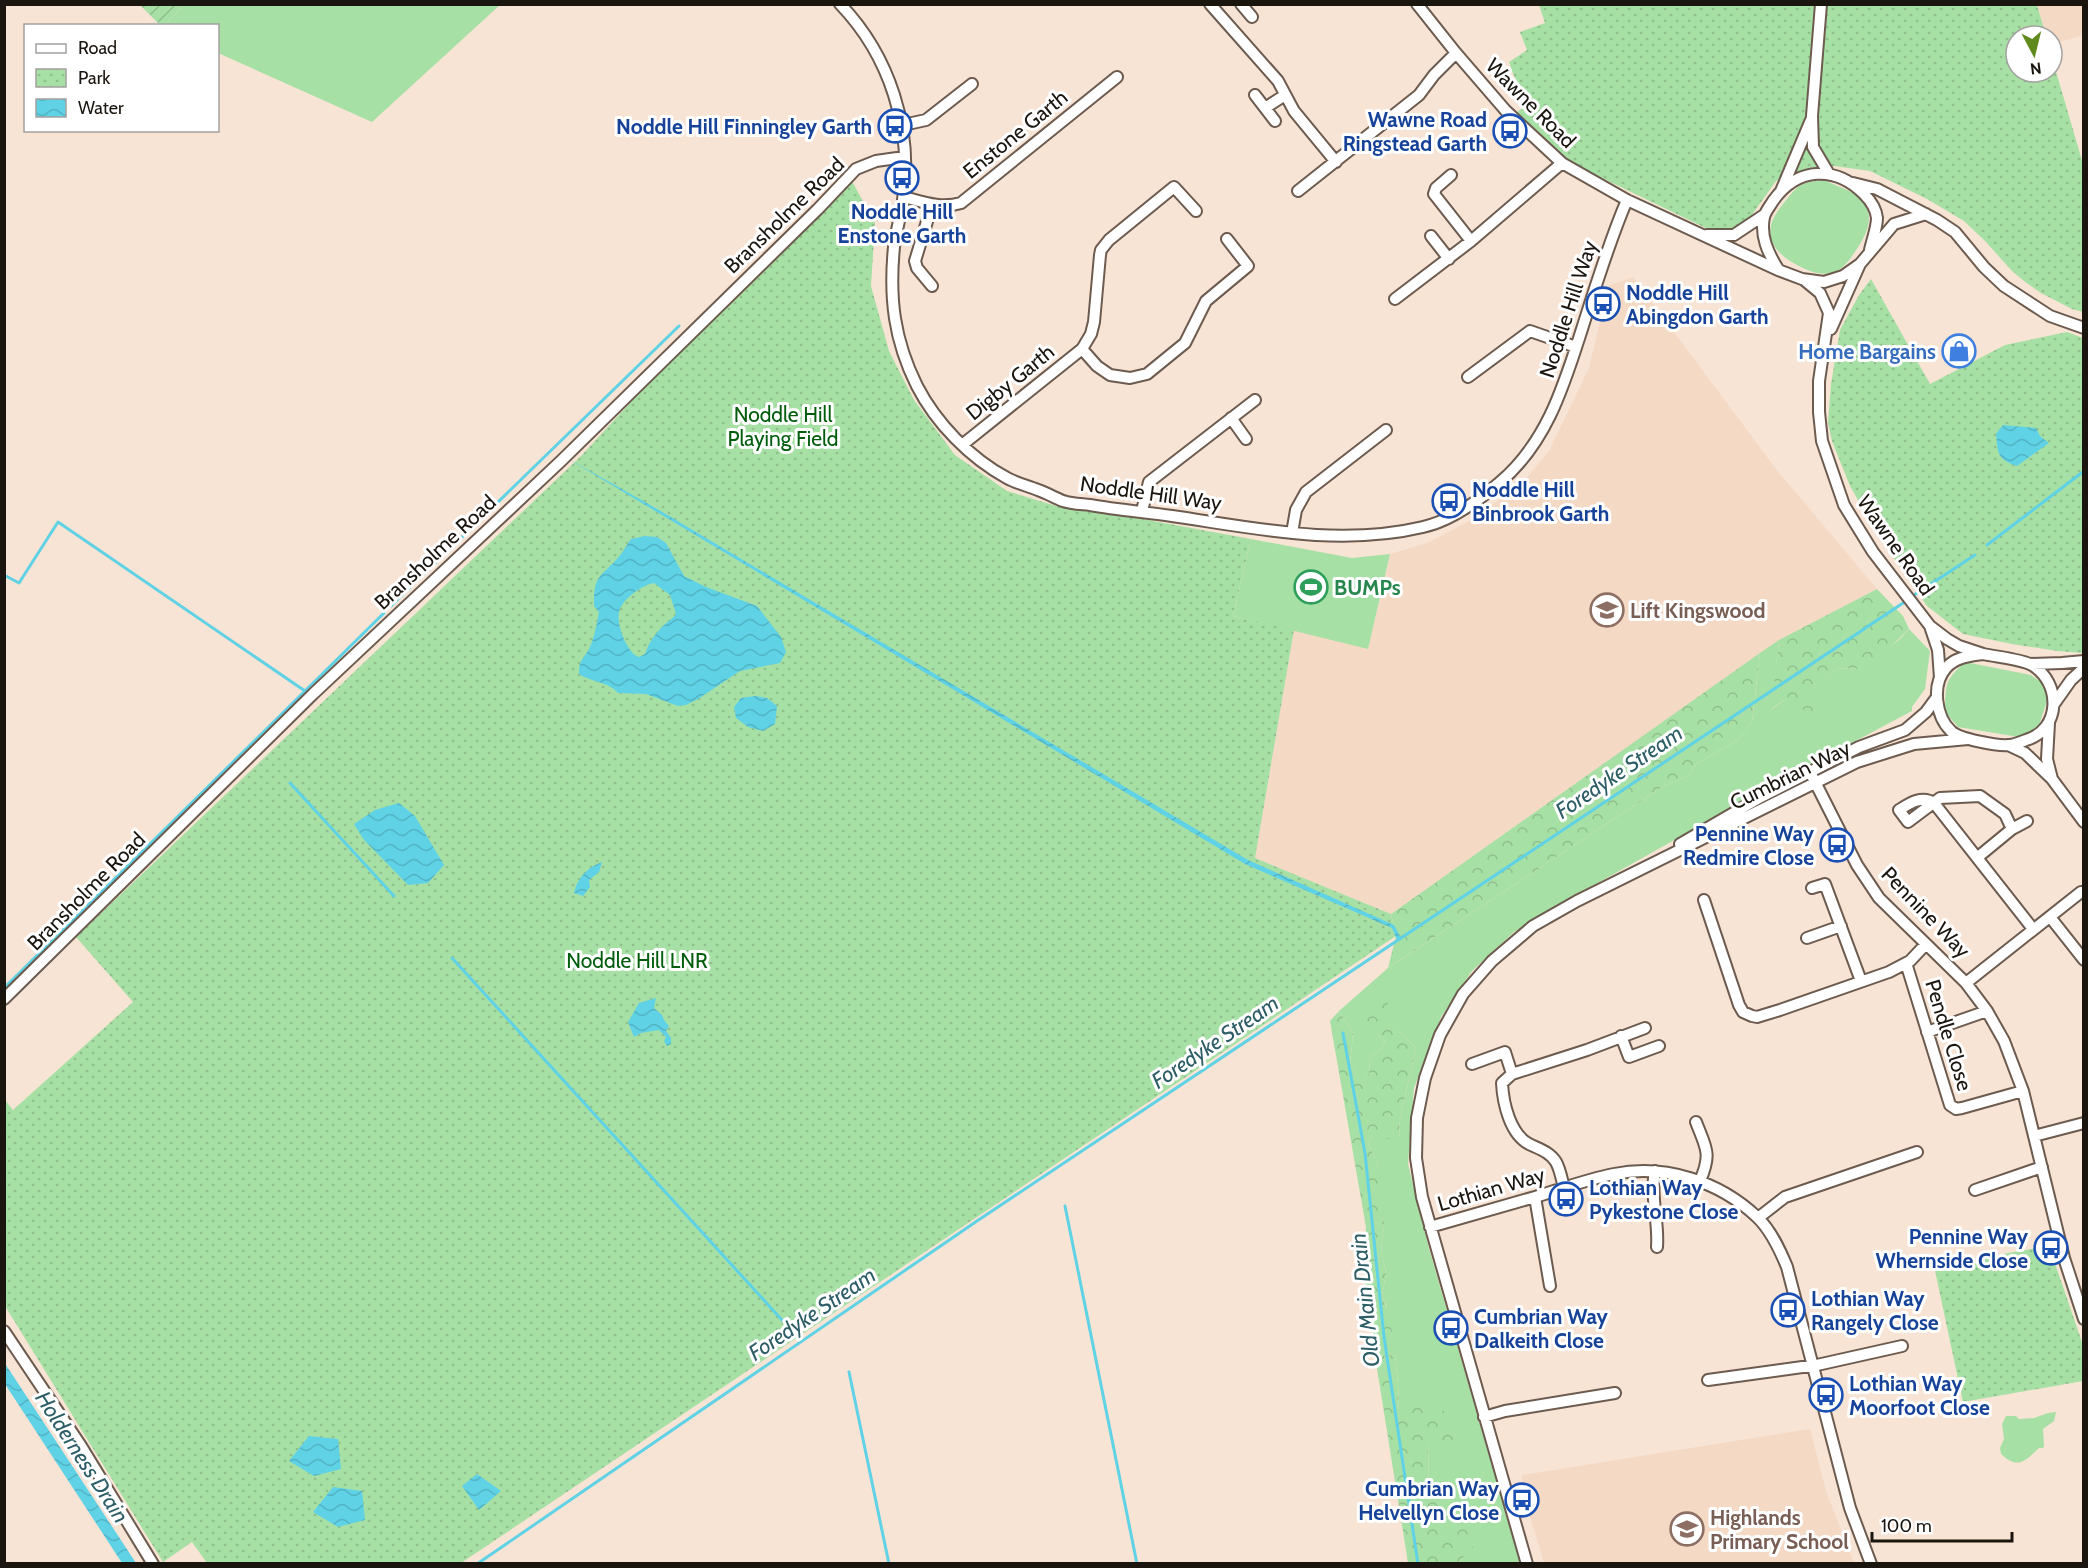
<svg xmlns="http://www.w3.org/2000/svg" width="2088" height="1568" font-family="Cabin,sans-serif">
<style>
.built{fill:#f4d9c5}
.grass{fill:#a7e0a5}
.forest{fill:url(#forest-crowns)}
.park{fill:url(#park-dots)}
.garden{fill:url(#garden-furrows)}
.water{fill:url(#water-waves);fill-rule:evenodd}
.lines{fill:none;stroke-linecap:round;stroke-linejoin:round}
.stream{stroke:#5fd2e6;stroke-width:3}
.minor-casing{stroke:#6c5b4e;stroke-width:14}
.minor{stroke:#fff;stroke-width:10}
.labels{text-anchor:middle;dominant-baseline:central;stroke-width:6;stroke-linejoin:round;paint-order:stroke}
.street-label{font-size:21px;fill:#1b150f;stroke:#fff}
.transit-label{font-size:21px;font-weight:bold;fill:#164399;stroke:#fff;text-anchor:start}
.shop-label{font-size:21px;font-weight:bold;fill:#366cbe;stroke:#fff;text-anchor:end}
.park-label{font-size:21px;fill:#005d0c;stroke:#fff}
.leisure-label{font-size:21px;font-weight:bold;fill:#27864d;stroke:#fff;text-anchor:start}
.education-label{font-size:21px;font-weight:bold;fill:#785e54;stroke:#fff;text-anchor:start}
.water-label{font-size:22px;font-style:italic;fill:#2d5e67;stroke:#fff}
</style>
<defs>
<pattern id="forest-crowns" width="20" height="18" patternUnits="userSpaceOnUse" patternTransform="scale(1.5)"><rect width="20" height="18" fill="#a7e0a5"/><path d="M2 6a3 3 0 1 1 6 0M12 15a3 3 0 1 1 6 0" fill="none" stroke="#8fbf8d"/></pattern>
<pattern id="park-dots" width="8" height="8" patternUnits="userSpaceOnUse" patternTransform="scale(1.5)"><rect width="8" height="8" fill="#a7e0a5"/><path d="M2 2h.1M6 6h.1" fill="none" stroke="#8fbf8d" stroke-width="1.8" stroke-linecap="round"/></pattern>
<pattern id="garden-furrows" width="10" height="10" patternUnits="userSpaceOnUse" patternTransform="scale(1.5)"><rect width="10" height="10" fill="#a7e0a5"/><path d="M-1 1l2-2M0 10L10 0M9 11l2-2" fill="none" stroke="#8fbf8d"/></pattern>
<pattern id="water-waves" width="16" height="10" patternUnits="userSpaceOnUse" patternTransform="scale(1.5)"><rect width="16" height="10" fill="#5fd2e6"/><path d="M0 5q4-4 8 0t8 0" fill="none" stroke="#52b3c4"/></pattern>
</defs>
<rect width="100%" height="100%" fill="#f8e4d5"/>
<path class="built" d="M2037,5h46v30l-31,9v-8h-6z
M1633,277l143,192 101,120 -98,51 -388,274 -136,-56 39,-228 74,19 22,-95 37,-11 48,-25 49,-37 25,-30 40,-83 19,-82z
M1810,1429l16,62 28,72h-310l-21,-69 -1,-19z"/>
<path class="grass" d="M184,5h316l-128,117 -154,-69v-27h-55z
M1824,180c10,5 24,9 33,16 23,18 8,42 -5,60 -15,23 -32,21 -55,9 -28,-15 -36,-35 -14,-61 15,-19 16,-21 41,-24z
M1251,539l101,19 38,-4 -22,95 -135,-33z
M1909,629l21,22 -5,38 -13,18v4l-143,76 -198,111 -57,34 -42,39 -31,46 -27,71 -6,76 20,81 92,318h-59l1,-5 -9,-55 -24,-15 -1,-47 -29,-27 -1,-30 -3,-29 -20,1v-11l7,2 5,-40 -5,-11 4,-23 -5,-24 3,-23 -7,-65 -9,-17 7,-13 24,8 1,-20 16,-71 -17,-16 -5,-10 -28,2 19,17 -4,9 -11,7 -1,16 -5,13 -14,-21 3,-32 -14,-22 49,-43 276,-182 25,-11 7,-11 42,-24 14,-18 8,-69 19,-13 -7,69 14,-10h9l44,-31 21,1 39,-29z
M1965,662l66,13 13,9 3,17 -8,24 -8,8 -12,4 -61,-10 -13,-15c1,-28 -1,-31 20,-50z
M2056,1412l-2,9 -11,8 1,17 -1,2h-4c-14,13 -21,22 -38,6l-1,-6 4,-9 -2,-15 4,-8h10l3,3 15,-1 14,-5z"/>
<path class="forest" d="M1877,589l26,27 6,13 -34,33 -15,7 -21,-1 -29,21 9,17 -5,5 -9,1 -10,-13h-9l-15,10 8,-69z
M1760,653l-8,69 -14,18 -42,24 -7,11 -25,11 -276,182 8,-32 -5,-22z
M1387,1002l12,30 17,16 -16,71 -1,21 -15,-2 -9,-6 -7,12 9,17 6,43 1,22 -3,23 5,24 -4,23 7,17 4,25 -2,6 -9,3 -7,-2 -11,-70 2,-48 -36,-206 9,-10 14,22 -3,32 14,20 5,-12 1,-16 11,-7 4,-9 -20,-17 6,-13z
M1395,1355l3,29 1,29 21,-11c29,7 34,13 38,43l-30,-3 1,46 24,15 19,24 1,25 -11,6 -1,5h-53l-33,-207z"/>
<path class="park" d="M1539,5h498l9,31h-30v36h36v-14l31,106v148l-11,-3 -31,-16 -17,-12 -12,-10 -27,-30 -21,-20 -37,-22 -57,-28 -36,-5 -22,1 -21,7 -15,7 -32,45 -7,4 -21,3 -145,-70 -21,-16 -33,-35 7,-5 3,-11 -13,-20 -5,-14 18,-12 -7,-18 25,-9z
M848,174l27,49 -4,63 18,65 25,49 41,55 52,36 56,17 74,10 114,21 -18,77 61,14 -39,228 136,56 5,22 -935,627h-254l-15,-21 -29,20 -158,-256v-206l8,10 120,-108 -57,-65 506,-482 224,-243 30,-25z
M1871,279l59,105 75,-39 62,-13 16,6v315l-26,-2 -45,-7 -49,-10 -36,-28 -49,-71 -28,-49 -18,-45 -4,-18 3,-39 9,-54 19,-35z
M2049,1246l34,99v36l-120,21 -29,-136z"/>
<path class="garden" d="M140,5h44l-21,21 -3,-1z"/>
<path class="water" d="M2003,425l33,3 4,8 9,7 -32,23c-20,-7 -19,-12 -21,-32z
M565,457l94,53 589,350 146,65 7,13 -4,2 -5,-12 -147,-64z
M645,536l12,1 9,6 18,33 22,11 51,19 24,31 5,15 -6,11 -40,8 -42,28 -12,6 -8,1 -32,-12 -28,-1c-9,-11 -27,-11 -39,-19 0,-15 4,-14 10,-25 5,-10 8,-26 10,-37l-5,-6c-1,-34 9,-29 27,-52 3,-4 6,-10 10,-15zM654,583l16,12 6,19c-4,6 -10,8 -15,14 -8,9 -12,15 -16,26l-6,3c-12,-4 -23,-33 -20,-45 3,-13 23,-27 35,-29z
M755,696l12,2 10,8 -2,18 -12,7 -15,-4 -12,-9 -2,-11 7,-9z
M399,803l16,13 29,49 -16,18 -20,2 -44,-45 -10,-16 21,-14z
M602,862l-3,10 -10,8 1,7 -7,9 -9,-3c3,-15 14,-26 28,-31z
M656,998l-2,10 8,7 2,5 5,6 -3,5 5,7v6l-4,2 -3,-5 2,-4 -7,-7 -18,3 -7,4 -6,-15 11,-19z
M4,1362l132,201h-14l-117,-179z
M309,1436l29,3 3,30 -27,7 -25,-15z
M477,1474l24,17 -22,19 -17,-24z
M333,1487l29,4 3,29 -27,7 -25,-15z"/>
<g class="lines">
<path class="stream" d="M1987,545l97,-74
M4,575l15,8 39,-61 247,169
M1911,597l64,-42
M391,606l288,-280
M290,783l104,113
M452,958l330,362
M4,988l380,-375
M1343,1033l22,120 19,184 34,227
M1065,1206l72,358
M849,1372l40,192
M477,1564l500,-343 929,-620"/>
<defs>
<path id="minor" d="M840,4c50,52 73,125 63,196 -2,15 -7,31 -9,47 -5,51 0,93 23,139 19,37 53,72 90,92 9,5 21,8 31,12 9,3 17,8 25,11 9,3 19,3 27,4 28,5 55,7 82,11 83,12 167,31 251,11 27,-6 55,-26 76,-44 48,-40 65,-98 83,-154 14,-44 27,-87 45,-129
M1210,4l68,77 16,30 42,51
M1241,4l11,13
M1417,4l39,49 50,58 56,52 65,37 151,70 24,9 22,3 19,-6 17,-12 34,-40 32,-10
M1821,4l-9,112 1,31 16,27
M1255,95l20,26
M1265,108l20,-13
M903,125l23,-5 46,-36
M1451,175l-15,13 -2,6 37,47
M1853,183l24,6 60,31 18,12 29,35 20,19 46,30 34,12
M1298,191l121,-96 15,-20 22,-22
M1781,191l30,-71
M904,197c19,5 37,12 57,6l156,-126
M932,205l-17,56 2,7 15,18
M1707,235h27l30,-20
M1431,236l18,23
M1778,269c-10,-16 -18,-33 -14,-52 1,-5 6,-11 9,-16 24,-34 62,-36 91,-7 6,6 12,15 13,24 0,10 -5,22 -7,32
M1803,279l17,14 9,20 -10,68v31l3,29 22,64 29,47 57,74 17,13 12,7 24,8
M1395,299l76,-58 91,-78
M1831,329l29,-65
M1082,349l15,17 13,9 20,3 17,-4 38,-31 21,-42 42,-35 -21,-27
M1468,377l62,-46 46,16
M1231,418l15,21
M962,445l120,-96 9,-15 3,-12 6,-67 1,-5 8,-10 65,-53 22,24
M1142,511l7,-29 106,-82
M1292,533l4,-23 10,-18 80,-62
M1930,626l8,24 2,28
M1983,654c14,3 38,5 49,11 30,18 29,65 -6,75 -5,2 -12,5 -17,5 -12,1 -50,-6 -58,-14 -15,-14 -20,-46 -5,-63 9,-11 24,-12 37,-14z
M2030,664l32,-1 22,-2
M2054,704l17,-24 13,-12
M2049,723l-2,36 5,20
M2008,745l17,8 27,26 32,43
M1810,772l47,93 22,33 87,85 21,28 17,30 19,50 41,167 20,61
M2012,829l-7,-15 -25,-18 -40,2 -32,24 -9,-12c11,-7 23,-15 35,-7l99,126
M1680,844l81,-47 98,-50 46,-17 21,-18 11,-15
M1978,857l34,-28 15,-8
M1812,888l13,-4 36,97
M1704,900l35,105 4,7 9,4 5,1 23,-7 109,-38 21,-11 16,-17
M2050,917l34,43
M1807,938l34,-12
M1906,963l44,142 6,4 6,-1 61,-17
M1966,983l115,-91
M4,999l309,-305 248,-233 257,-252 38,-40 20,-8 28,-4
M1927,1032l60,-21
M1621,1036l8,21 30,-11
M1472,1064l33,-12 7,22
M1696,1122c10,26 16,31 4,59
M2034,1136l50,-13
M1655,1171c-5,27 4,49 2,76
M1564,1188c-2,-8 -4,-19 -8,-26 -6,-10 -17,-13 -27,-18 -19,-10 -26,-41 -27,-61l10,-9 75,-24 58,-22
M1975,1190l67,-23
M1535,1197l15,89
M1758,1218l27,-21 132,-45
M1430,1227c35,-10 70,-20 105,-30 26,-8 53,-18 79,-23 51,-10 105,7 143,43 14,13 23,33 30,50l63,241 21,56
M4,1331l77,115 72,118
M1708,1380l109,-15 85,-19
M1484,1417l21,-6 110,-18
M1527,1564l-105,-367 -6,-39 1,-40 8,-40 15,-43 23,-41 29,-33 41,-35 44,-25 280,-139 57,-18 54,-5"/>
</defs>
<use href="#minor" class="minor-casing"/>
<use href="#minor" class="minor"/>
</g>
<defs>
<symbol id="bus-ring" viewBox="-11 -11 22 22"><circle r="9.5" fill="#fff" stroke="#1a4fb4" stroke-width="1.5"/><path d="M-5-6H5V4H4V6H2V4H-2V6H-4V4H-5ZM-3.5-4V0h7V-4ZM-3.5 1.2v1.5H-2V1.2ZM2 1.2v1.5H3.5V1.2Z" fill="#1a4fb4"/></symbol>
<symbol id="shop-ring" viewBox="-11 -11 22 22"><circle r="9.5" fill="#fff" stroke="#3f7fe0" stroke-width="1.5"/><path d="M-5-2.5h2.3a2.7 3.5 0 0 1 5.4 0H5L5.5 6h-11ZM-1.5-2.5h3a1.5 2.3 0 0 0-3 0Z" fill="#3f7fe0"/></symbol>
<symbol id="stadium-ring" viewBox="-11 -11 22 22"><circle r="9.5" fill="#fff" stroke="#2e9e5b" stroke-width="1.5"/><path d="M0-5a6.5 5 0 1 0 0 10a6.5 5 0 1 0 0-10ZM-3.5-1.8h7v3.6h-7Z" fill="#2e9e5b"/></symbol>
<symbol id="school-ring" viewBox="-11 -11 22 22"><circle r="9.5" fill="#fff" stroke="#8d6e63" stroke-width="1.5"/><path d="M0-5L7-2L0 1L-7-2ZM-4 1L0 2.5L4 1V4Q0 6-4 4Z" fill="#8d6e63"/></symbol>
</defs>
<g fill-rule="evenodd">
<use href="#bus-ring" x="876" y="107" width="38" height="38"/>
<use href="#bus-ring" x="1491" y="112" width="38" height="38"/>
<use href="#bus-ring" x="883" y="159" width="38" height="38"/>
<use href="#bus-ring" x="1584" y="285" width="38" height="38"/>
<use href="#shop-ring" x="1940" y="332" width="38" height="38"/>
<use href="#bus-ring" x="1430" y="482" width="38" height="38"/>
<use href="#stadium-ring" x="1292" y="568" width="38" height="38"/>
<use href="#school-ring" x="1588" y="591" width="38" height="38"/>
<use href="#bus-ring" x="1818" y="826" width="38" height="38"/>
<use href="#bus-ring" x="1547" y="1180" width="38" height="38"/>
<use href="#bus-ring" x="2032" y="1229" width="38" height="38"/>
<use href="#bus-ring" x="1769" y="1291" width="38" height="38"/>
<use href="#bus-ring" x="1432" y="1309" width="38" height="38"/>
<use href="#bus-ring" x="1807" y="1376" width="38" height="38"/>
<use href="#bus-ring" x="1503" y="1481" width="38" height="38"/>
<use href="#school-ring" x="1668" y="1510" width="38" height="38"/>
</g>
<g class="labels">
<g class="street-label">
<text transform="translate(1531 103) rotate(45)">Wawne Road</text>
<text transform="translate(1015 134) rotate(-39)">Enstone Garth</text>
<text transform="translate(784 215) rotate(-44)">Bransholme Road</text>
<text transform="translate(1568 309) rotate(-72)">Noddle Hill Way</text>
<text transform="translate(1010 382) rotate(-39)">Digby Garth</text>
<text transform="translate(1151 493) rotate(8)">Noddle Hill Way</text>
<text transform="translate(1896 545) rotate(55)">Wawne Road</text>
<text transform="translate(435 552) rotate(-43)">Bransholme Road</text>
<text transform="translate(1790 775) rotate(-26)">Cumbrian Way</text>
<text transform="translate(86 891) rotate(-45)">Bransholme Road</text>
<text transform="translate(1926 912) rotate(46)">Pennine Way</text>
<text transform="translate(1949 1035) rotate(73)">Pendle Close</text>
<text transform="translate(1491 1189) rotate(-16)">Lothian Way</text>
</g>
<g class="transit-label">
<text x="1487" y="119" text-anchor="end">Wawne Road<tspan x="1487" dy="24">Ringstead Garth</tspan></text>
<text x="872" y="126" text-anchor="end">Noddle Hill Finningley Garth</text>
<text x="902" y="211" text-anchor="middle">Noddle Hill<tspan x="902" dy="24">Enstone Garth</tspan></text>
<text x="1626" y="292">Noddle Hill<tspan x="1626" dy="24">Abingdon Garth</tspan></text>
<text x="1472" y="489">Noddle Hill<tspan x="1472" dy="24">Binbrook Garth</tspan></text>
<text x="1814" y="833" text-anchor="end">Pennine Way<tspan x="1814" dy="24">Redmire Close</tspan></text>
<text x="1589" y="1187">Lothian Way<tspan x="1589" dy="24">Pykestone Close</tspan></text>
<text x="2028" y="1236" text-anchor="end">Pennine Way<tspan x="2028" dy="24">Whernside Close</tspan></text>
<text x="1811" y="1298">Lothian Way<tspan x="1811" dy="24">Rangely Close</tspan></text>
<text x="1474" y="1316">Cumbrian Way<tspan x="1474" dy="24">Dalkeith Close</tspan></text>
<text x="1849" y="1383">Lothian Way<tspan x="1849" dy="24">Moorfoot Close</tspan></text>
<text x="1499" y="1488" text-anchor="end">Cumbrian Way<tspan x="1499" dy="24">Helvellyn Close</tspan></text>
</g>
<g class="shop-label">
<text x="1936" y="351">Home Bargains</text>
</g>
<g class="park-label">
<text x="783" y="414">Noddle Hill<tspan x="783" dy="24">Playing Field</tspan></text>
<text x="637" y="960">Noddle Hill LNR</text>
</g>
<g class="leisure-label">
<text x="1334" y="587">BUMPs</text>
</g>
<g class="education-label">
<text x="1630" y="610">Lift Kingswood</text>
<text x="1710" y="1517">Highlands<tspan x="1710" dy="24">Primary School</tspan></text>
</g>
<g class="water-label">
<text transform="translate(1619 772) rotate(-34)">Foredyke Stream</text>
<text transform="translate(1215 1042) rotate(-34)">Foredyke Stream</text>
<text transform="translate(1365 1300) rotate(-96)">Old Main Drain</text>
<text transform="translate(812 1314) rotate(-34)">Foredyke Stream</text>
<text transform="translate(82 1457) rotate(57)">Holderness Drain</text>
</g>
</g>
<rect width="2088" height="1568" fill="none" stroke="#1b150f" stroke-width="12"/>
<rect x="24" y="24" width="195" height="108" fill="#ffffff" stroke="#a4a19f" stroke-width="1.5"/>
<rect x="36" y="44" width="30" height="9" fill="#ffffff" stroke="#a4a19f" stroke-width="1.5"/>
<text x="78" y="54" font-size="18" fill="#1b150f">Road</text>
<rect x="36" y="69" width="30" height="18" fill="url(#park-dots)" stroke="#a4a19f" stroke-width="1.5"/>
<text x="78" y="84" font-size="18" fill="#1b150f">Park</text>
<rect x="36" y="99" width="30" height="18" fill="url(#water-waves)" stroke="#a4a19f" stroke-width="1.5"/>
<text x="78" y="114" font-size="18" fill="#1b150f">Water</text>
<g transform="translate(2034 54) rotate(173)"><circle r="28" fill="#ffffff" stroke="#a4a19f" stroke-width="1.5"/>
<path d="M0-4.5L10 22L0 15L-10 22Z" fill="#608b1c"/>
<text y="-9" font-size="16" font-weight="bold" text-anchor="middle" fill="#1b150f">N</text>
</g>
<path d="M1872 1532v9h140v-9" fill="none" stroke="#1b150f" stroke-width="3"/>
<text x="1881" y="1532" font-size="18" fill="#1b150f" stroke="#ffffff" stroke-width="4.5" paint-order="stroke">100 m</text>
</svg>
